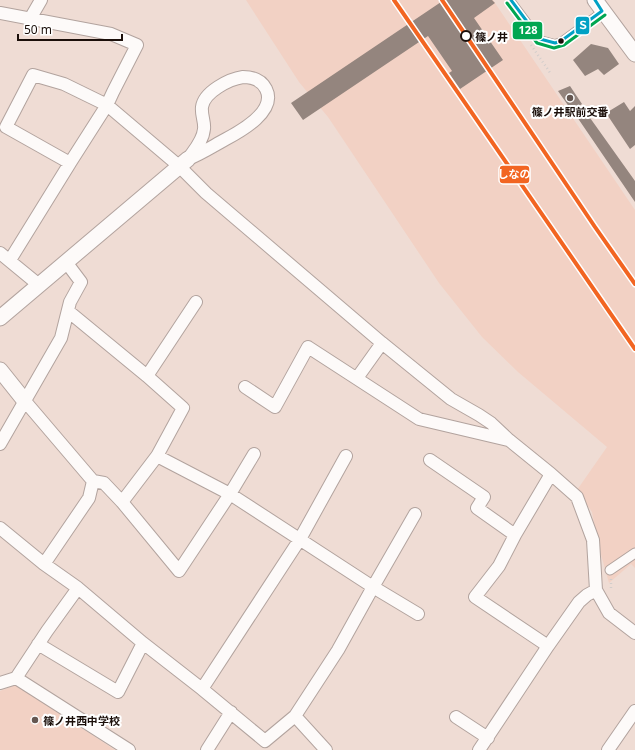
<svg xmlns="http://www.w3.org/2000/svg" width="635" height="750" font-family="'Noto Sans','Noto Sans JP',sans-serif">
<style>
.built{fill:#f2d1c4}
.building{fill:#94857e}
.lines{fill:none;stroke-linecap:round;stroke-linejoin:round}
.service-casing{stroke:#b2a39e;stroke-width:8}
.pedestrian-casing{stroke:#b2a39e;stroke-width:11}
.minor-casing{stroke:#b2a39e;stroke-width:14}
.tertiary-casing{stroke:#b2a39e;stroke-width:17}
.path{stroke:#d2cdcb;stroke-width:2.5;stroke-dasharray:1 3;stroke-linecap:butt}
.service{stroke:#fdfaf9;stroke-width:6}
.pedestrian{stroke:#fdfaf9;stroke-width:9}
.minor{stroke:#fdfaf9;stroke-width:12}
.tertiary{stroke:#fdfaf9;stroke-width:15}
.bus-1-casing{stroke:#fff;stroke-width:6}
.bus-2-casing{stroke:#fff;stroke-width:6}
.bus-1{stroke:#01a1c4;stroke-width:3}
.bus-2{stroke:#00a651;stroke-width:3}
.rail-1-casing{stroke:#fff;stroke-width:7}
.rail-1{stroke:#f26522;stroke-width:4}
.stop-dot{fill:#fff;stroke:#1b0f0a;stroke-width:2}
.bus-dot{fill:#1b0f0a;stroke:#fff;stroke-width:1.5}
.poi-dot{fill:#655751;stroke:#fff;stroke-width:1.5}
.labels{text-anchor:middle;dominant-baseline:central;stroke-width:4;stroke-linejoin:round;paint-order:stroke}
.stop-label{font-size:11px;font-weight:bold;fill:#1b0f0a;stroke:#fff;text-anchor:start}
.poi-label{font-size:11px;font-weight:bold;fill:#1b0f0a;stroke:#fff}
.line-badge{stroke:#fff;stroke-width:1.5}
.badge-label{font-size:11px;text-anchor:middle;font-weight:bold;fill:#fff}
</style>
<rect width="100%" height="100%" fill="#efdcd4"/>
<path class="built" d="M246,0h247l142,210v358l-4,-4 -22,19 -11,-39 -6,-32 -15,-22 30,-43 -89,-75 -36,-35 -43,-54 -111,-166 -29,-35z
M16,685l99,65h-115v-59z"/>
<path class="building" d="M444,0h48l3,3 -21,15 29,42 -43,29 -11,-16 3,-2 -24,-35 -125,84 -12,-17z
M591,44l17,4 11,16 -15,11 -6,-6 -13,7 -12,-16z
M570,86l12,18 -10,7 -14,-20z
M624,102l6,9 5,-5v39l-5,4 -24,-36z
M583,108l52,73v21l-60,-88z"/>
<g class="lines">
<defs>
<path id="service" d="M511,0l29,39 15,4 6,-2 41,-30"/>
<path id="pedestrian" d="M610,570l25,-17"/>
<path id="minor" d="M0,13l111,21 26,11 -24,47 -6,13 72,61 27,27 176,150 69,56 28,16 12,8 18,17 42,34 26,23 16,43 3,50 13,23 26,20
M30,19l11,-19
M243,77c9,0 18,2 23,12 11,22 -25,42 -40,50 -13,7 -25,15 -38,20 6,-9 15,-18 16,-30 1,-7 -3,-14 -2,-22 2,-15 27,-28 41,-30z
M0,253l39,32
M10,260l60,-97 -64,-36 27,-52 31,9 43,21 -37,58
M68,311l79,65 36,32 -26,48 -35,46
M147,376l49,-74
M357,378l25,-35
M245,387l30,20 33,-60 111,72 89,21
M0,444l61,-106 9,-36 11,-20 -15,-20
M157,456l73,38 24,-40
M430,460l54,37 -7,11 38,27
M415,514l-42,73 45,27
M0,528l44,36 34,24 65,55 59,46 63,52 30,-25 43,-66 35,-63 -143,-93 -51,77 -57,-69 -18,-19 -11,-2 -69,-81
M44,564l45,-66 4,-17
M38,644l80,48 25,-49
M548,646l-73,-49 24,-31 16,-31 36,-61
M16,678l113,72
M0,683l16,-5 31,-47 31,-43
M202,689l98,-150 46,-83
M295,716l31,34
M456,717l32,21
M207,750l24,-38
M479,750l69,-104 31,-44 8,-7 9,-5
M608,750l27,-39"/>
<path id="tertiary" d="M595,0l40,54
M0,318l188,-159
M0,370l24,30"/>
</defs>
<use href="#service" class="service-casing"/>
<use href="#pedestrian" class="pedestrian-casing"/>
<use href="#minor" class="minor-casing"/>
<use href="#tertiary" class="tertiary-casing"/>
<path class="path" d="M531,45l20,29
M611,579v11"/>
<use href="#service" class="service"/>
<use href="#pedestrian" class="pedestrian"/>
<use href="#minor" class="minor"/>
<use href="#tertiary" class="tertiary"/>
<defs>
<path id="bus-1" d="M511,0l29,39 15,4 6,-2 41,-30 -7,-11"/>
<path id="bus-2" d="M507,3l30,40 17,5 10,-3 41,-30"/>
</defs>
<use href="#bus-1" class="bus-1-casing"/>
<use href="#bus-2" class="bus-2-casing"/>
<use href="#bus-1" class="bus-1"/>
<use href="#bus-2" class="bus-2"/>
<defs>
<path id="rail-1" d="M394,0l241,349
M442,0l153,227 40,57"/>
</defs>
<use href="#rail-1" class="rail-1-casing"/>
<use href="#rail-1" class="rail-1"/>
</g>
<circle class="stop-dot" cx="466" cy="36" r="5"/>
<circle class="bus-dot" cx="561" cy="41" r="3.5"/>
<g class="poi-dot">
<circle cx="570" cy="98" r="4"/>
<circle cx="35" cy="720" r="4"/>
</g>
<g class="labels">
<g class="stop-label">
<text x="475" y="36">篠ノ井</text>
</g>
<g class="poi-label">
<text x="570" y="111">篠ノ井駅前交番</text>
<text x="43" y="720" text-anchor="start">篠ノ井西中学校</text>
</g>
</g>
<g class="line-badge">
<rect x="575" y="16" width="15" height="19" rx="4" fill="#01a1c4"/>
<rect x="512" y="21" width="31" height="19" rx="4" fill="#00a651"/>
<rect x="499" y="165" width="31" height="19" rx="4" fill="#f26522"/>
</g>
<g class="badge-label">
<text x="583" y="29">Ｓ</text>
<text x="528" y="34">128</text>
<text x="514" y="178">しなの</text>
</g>
<path d="M18 34v6h104v-6" fill="none" stroke="#1b0f0a" stroke-width="2"/>
<text x="24" y="34" font-size="12" fill="#1b0f0a" stroke="#ffffff" stroke-width="3" paint-order="stroke">50 m</text>
</svg>
